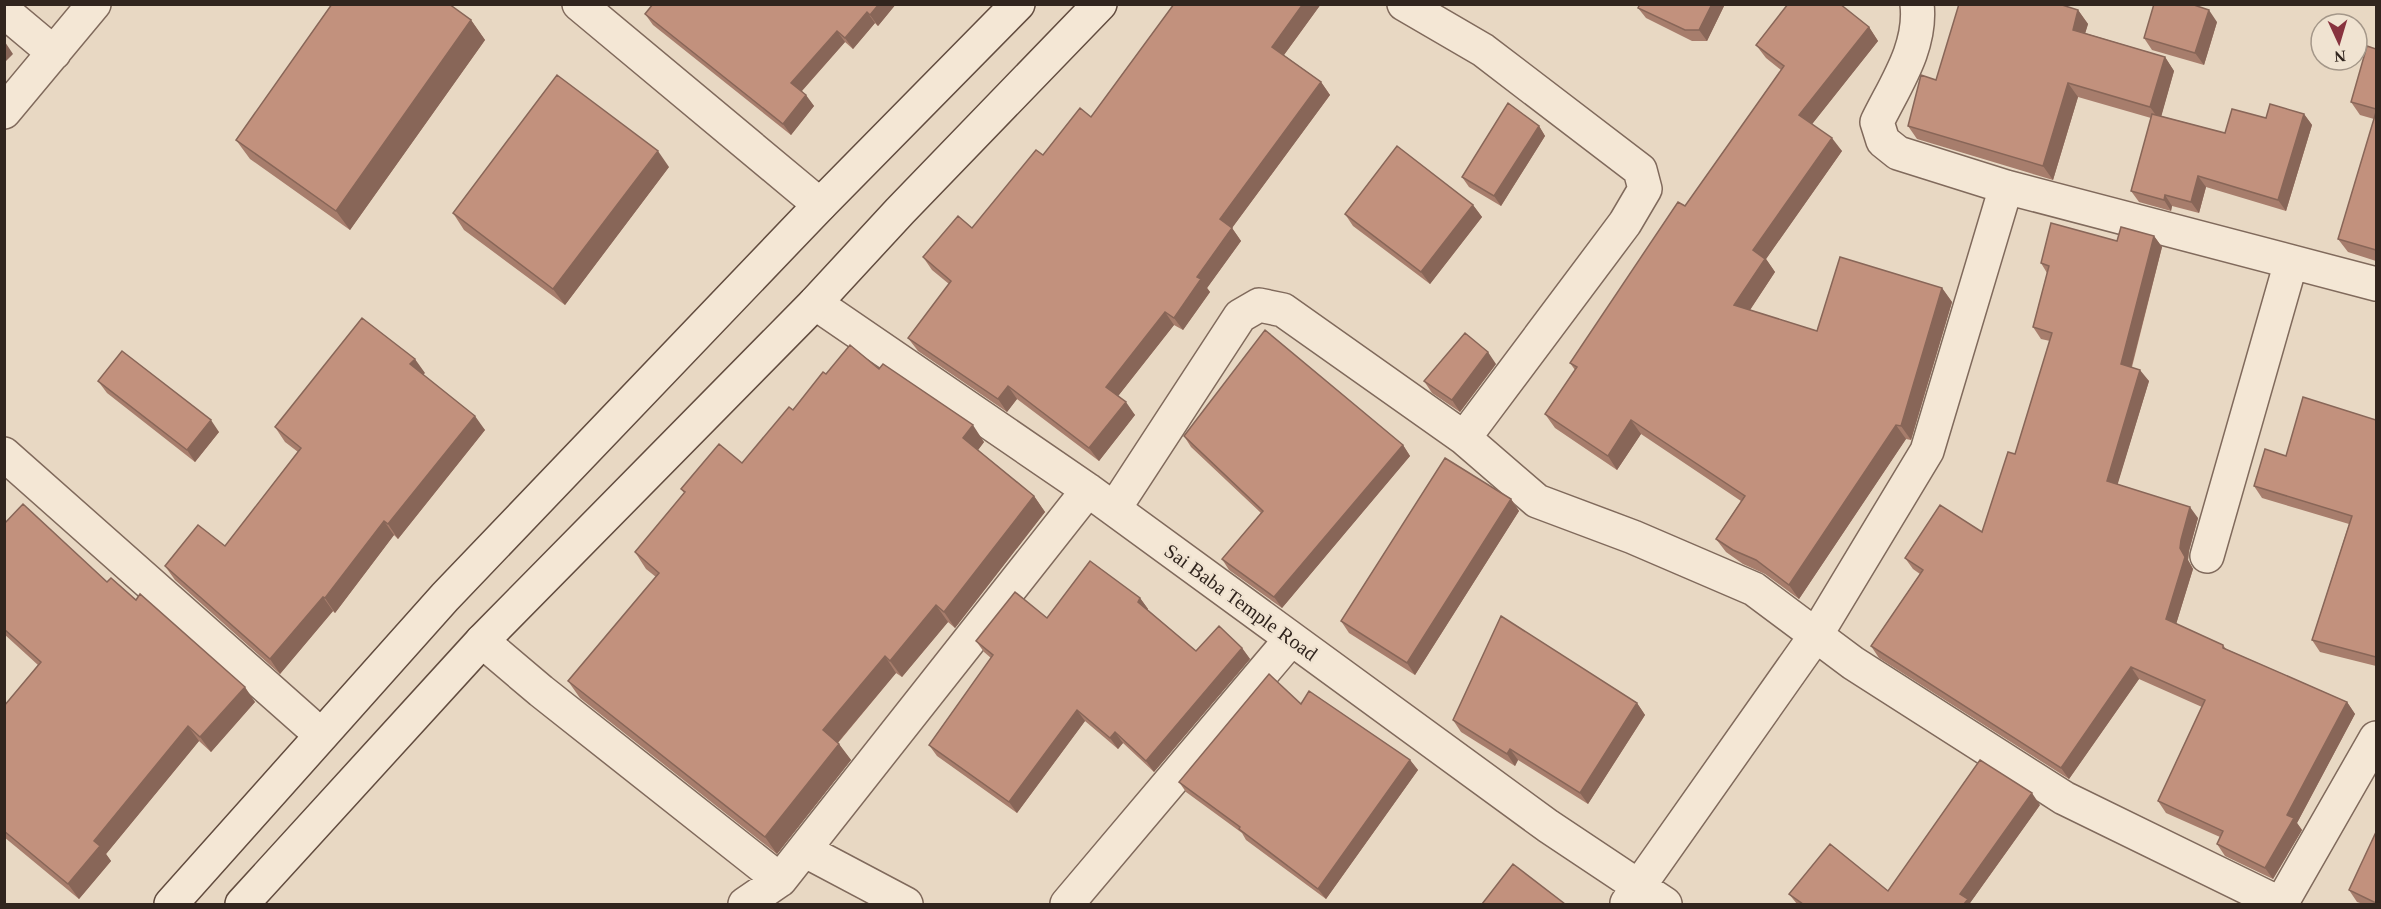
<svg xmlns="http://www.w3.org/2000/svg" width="2381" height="909" font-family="'Times New Roman',serif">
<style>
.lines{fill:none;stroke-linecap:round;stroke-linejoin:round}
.street-casing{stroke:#806a5c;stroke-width:36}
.secondary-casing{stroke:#624c3f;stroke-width:36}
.street{stroke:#f4e7d5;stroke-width:33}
.secondary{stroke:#f4e7d5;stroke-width:33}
.wall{fill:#a77d6c}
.shaded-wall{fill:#886658}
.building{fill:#c2917d;stroke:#886658;stroke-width:1.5}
.labels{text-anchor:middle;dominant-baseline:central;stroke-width:5;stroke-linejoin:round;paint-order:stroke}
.street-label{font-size:20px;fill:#31251e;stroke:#f0e3d1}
</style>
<rect width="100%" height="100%" fill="#e8d8c3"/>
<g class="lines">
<defs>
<path id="street" d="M579,4l241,201
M1404,4l79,46 157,120 5,19 -20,34 -161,215
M1917,4c5,43 -22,81 -40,118l6,19 15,12 108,34 370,97
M4,11l50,42
M4,112l90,-108
M815,303l273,187 460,336 117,78
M4,454l317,281
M1114,509l126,-193 19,-11 24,5 181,128 73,63 96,36 121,52 99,74 211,135 217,106
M2207,556l84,-294
M482,641l59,50 239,189
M804,850l102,54
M1627,903l189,-268 111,-184 79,-264
M745,904l35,-24 308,-390
M1067,904l224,-265
M2281,904l95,-166"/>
<path id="secondary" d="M171,904l274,-307 375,-392 198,-201
M242,904l240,-263 333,-338 85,-92 200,-207"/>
</defs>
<use href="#street" class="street-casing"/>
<use href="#secondary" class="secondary-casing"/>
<use href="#street" class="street"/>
<use href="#secondary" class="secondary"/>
</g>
<path class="wall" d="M653,4h243l-18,22 -3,-3 -22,26 -8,-7 -43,49 12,15 -23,29 -138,-110 -8,-11z
M1174,4h147l-37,51 37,27 9,13 -98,133 9,13 -34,47 3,4 -27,38 -9,-5 -56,71 17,19 -36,46 -82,-62 -10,13 -89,-61 -10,-13 41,-54 -17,-14 -9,-13 49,-29 71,-73 48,-38z
M1635,4h90l-18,37h-15l-46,-23 -8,-10 1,-2z
M2078,10l10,14 -3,9 80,24 9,14 -13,45 64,17 41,-15 38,-4 8,11 -26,86 -80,-24 -7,26 -27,-7 -1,5 -32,-9 -8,-11 20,-73 -73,-21 -25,83 -136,-41 -9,-13 28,-46z
M471,20l14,20 -135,190 -100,-71 -14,-19z
M2217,22l-13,43 -52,-15 -8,-12z
M1869,27l9,14 -66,83 30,27 -76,108 9,13 -25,38 67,21 125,-43 10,14 -41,138 -5,-1 -107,160 -34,-25 -22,-10 -17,-12 -10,-13 25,-38 -100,-67 -24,36 -62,-42 -10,-14 30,-44 -5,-7 115,-157 96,-136 -15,-12 -10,-13z
M2376,49v212l-28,-9 -10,-13 36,-120 -14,-4 -9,-13z
M1539,126l6,10 -44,70 -32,-19 -7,-10z
M669,167l-104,138 -101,-75 -11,-17z
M1473,205l9,12 -52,67 -77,-58 -8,-12z
M2154,236l8,11 -30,120 17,14 -32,104 81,33 -9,33 -1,9 5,9 -17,55 47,21 3,4 121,53 8,12 -58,109 5,7 -29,49 -48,-23 -8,-12 3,-7 -54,-24 -8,-12 44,-94 -63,-28 -70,100 -190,-121 -8,-12 49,-72 -7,-5 -8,-11 77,-26 33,-78 35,-113 -9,-2 -8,-12 14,-54 -6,-10 76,-22z
M1496,364l-36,48 -28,-19 -8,-12z
M879,369l105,73 -6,8 56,46 11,16 -90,116 -7,-6 -46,55 -6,-4 -58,70 13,17 -74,94 -197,-156 -12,-17 88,-104 -10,-8 -11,-17 49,-59 -3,-4 61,-26 84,-89z
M425,373l-2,1 62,56 -87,109 -4,-4 -59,78 -2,-2 -53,63 -105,-94 -10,-14 60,-20 73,-94 -13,-10 -10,-15z
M98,381l121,51 -24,30 -88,-69z
M2376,420v246l-56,-14 -8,-12 37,-116 -87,-26 -8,-12 32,-30z
M1184,436l219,9 7,11 -128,152 -53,-38 -7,-11 39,-46 -70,-66z
M1511,499l8,12 -104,164 -66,-42 -8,-12z
M4,524l103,58 148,120 -44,50 -12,-11 -93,113 5,7 -32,38 -75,-62v-131l34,-41 -34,-31z
M1140,598l8,11v1l48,41 46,-3 8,11 -96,113 -31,-29 -5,6 -33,-28 -68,92 -80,-57 -8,-11 62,-87 -7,-6 -8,-11 71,-23z
M1637,703l8,12 -57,89 -70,-44 -3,6 -54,-34 -8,-12z
M1301,704l109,56 8,10 -92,129 -80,-59 -4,-7 -56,-41 -7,-10z
M2040,805l-70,98 2,1h-175l-8,-10 99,-3z
M2376,832v72h-13l-6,-2 -8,-12z"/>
<path class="shaded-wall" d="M879,4h17l-18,22 -8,-11z
M1303,4h18l-40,55 -9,-12z
M1712,4h13l-18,37 -8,-11z
M2078,10l10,14 -6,20 -9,-14z
M2209,10l8,12 -13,43 -9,-12z
M867,12l8,11 -22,26 -8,-11z
M471,20l14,20 -135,190 -14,-19z
M1869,27l9,14 -69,87 -10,-13z
M837,31l8,11 -46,52 -8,-11z
M5,42l8,12 -9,9v-20z
M2165,57l9,14 -14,50 -10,-14z
M1321,82l9,13 -101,137 -9,-13z
M2068,83l10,14 -25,83 -10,-14z
M806,95l8,11 -23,29 -8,-11z
M2304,114l8,11 -26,86 -8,-11z
M1539,126l6,10 -44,70 -7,-10z
M1832,138l10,13 -76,108 9,13 -31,47 -10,-14 19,-55z
M658,151l11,16 -104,138 -12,-16z
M2198,176l8,11 -7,26 -8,-11z
M2165,195l7,11 -1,5 -7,-11z
M1473,205l9,12 -52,67 -9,-12z
M1232,228l9,13 -34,47 3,4 -27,38 -9,-12 23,-41z
M2154,236l8,11 -33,129 -8,-12z
M1942,288l10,14 -41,138 -10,-14z
M1165,312l9,13 -59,75 -9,-13z
M1488,352l8,12 -36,48 -8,-12z
M415,359l10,14 -5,5 -10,-14z
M2140,370l9,11 -34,112 -8,-12z
M1008,386l9,13 -10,13 -9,-13z
M1126,402l9,13 -36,46 -10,-13z
M475,416l10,14 -87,109 -10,-15z
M211,420l8,12 -24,30 -8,-12z
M1631,420l10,14 -24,36 -9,-14z
M973,425l11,17 -9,12 -12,-16z
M1896,425l10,14 -107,160 -10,-14z
M1403,445l7,11 -128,152 -8,-11z
M1034,496l11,16 -90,116 -11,-16z
M1511,499l8,12 -104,164 -8,-12z
M2190,507l8,11 -9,33 -1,9 5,9 -19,62 -8,-12 14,-71 1,-8z
M384,521l10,14 -59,78 -10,-15z
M323,597l10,14 -53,63 -10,-15z
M1140,598l8,11 -2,4 -8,-11z
M936,605l12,17 -46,55 -12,-16z
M1242,648l8,11 -96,113 -8,-11z
M885,656l11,17 -62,74 -11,-17z
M2131,667l8,12 -70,100 -8,-11z
M245,687l10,15 -44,50 -11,-15z
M2347,702l8,12 -58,109 5,7 -29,49 -8,-11 22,-53z
M1637,703l8,12 -57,89 -8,-11z
M1077,710l8,11 -68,92 -8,-11z
M188,726l11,15 -93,113 5,7 -32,38 -11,-15 26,-43z
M1115,732l8,11 -5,6 -8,-11z
M839,744l12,16 -74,94 -12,-17z
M1510,749l8,11 -3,6 -8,-12z
M1410,760l8,10 -92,129 -8,-10z
M2032,793l8,12 -70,98 2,1h-8l-4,-10z"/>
<path class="building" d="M332,4h117l22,16 -135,191 -100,-71z
M653,4h226l-9,11 -3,-3 -22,26 -8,-7 -46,52 15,12 -23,29 -138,-110z
M1174,4h129l-31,43 49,35 -101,137 12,9 -35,49 4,2 -27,39 -9,-6 -59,75 20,15 -37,46 -81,-62 -10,13 -90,-61 43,-57 -28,-24 35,-41 14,12 64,-78 7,5 37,-47 11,9z
M1640,4h72l-13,26h-14l-47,-22z
M1788,4h52l29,23 -70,88 33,23 -79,112 12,9 -31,46 83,26 23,-74 102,31 -41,138 -5,-1 -107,160 -33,-25 -23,-10 -17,-11 29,-43 -114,-76 -23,36 -63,-42 32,-47 -7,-4 108,-161 7,4 99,-140 -28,-21z
M1959,4h100l19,6 -5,20 92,27 -15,50 -82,-24 -25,83 -135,-40 13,-51 15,5z
M2154,4h37l18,6 -14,43 -51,-15z
M2367,46l9,3v60l-25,-7z
M557,75l101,76 -105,138 -100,-76z
M1508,103l31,23 -45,70 -32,-19z
M2270,104l34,10 -26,86 -80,-24 -7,26 -26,-7 -1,5 -33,-9 21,-77 73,19 7,-24 34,9z
M2376,112v138l-38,-11z
M1397,146l76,59 -52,67 -76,-58z
M2051,223l66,18 4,-14 33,9 -33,128 19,6 -33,111 83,26 -9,33 -1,8 5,9 -19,62 57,26v3l124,54 -60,113 7,3 -29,50 -48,-24 6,-13 -65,-30 47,-101 -74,-33 -70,101 -190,-122 52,-76 -18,-12 35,-53 42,27 26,-80 7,2 37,-121 -19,-6 16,-61 -8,-3z
M362,318l53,41 -5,5 65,52 -87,108 -4,-3 -59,77 -2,-1 -53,62 -105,-93 33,-41 27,21 76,-98 -26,-21z
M1265,330l138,115 -129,152 -52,-38 41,-48 -79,-75z
M1465,333l23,19 -36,48 -28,-19z
M850,345l29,24 4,-5 90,61 -10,13 71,58 -90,116 -8,-7 -46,56 -5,-5 -62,74 16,14 -74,93 -197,-156 91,-108 -24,-21 50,-60 -4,-3 38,-45 23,19 47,-56 4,3 30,-38 3,2z
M122,351l89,69 -24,30 -89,-69z
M2303,397l73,23v237l-64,-17 40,-124 -98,-30 11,-37 21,7z
M1445,458l66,41 -104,164 -66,-42z
M23,504l84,78 4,-4 25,22 4,-6 105,93 -45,50 -12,-11 -94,115 6,5 -32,38 -64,-53v-125l37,-44 -37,-33v-105z
M1090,561l50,37 -2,4 58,49 23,-25 23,22 -96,113 -31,-29 -5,6 -33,-28 -68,92 -80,-57 64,-90 -17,-14 39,-49 32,26z
M1501,616l136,87 -57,90 -70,-44 -3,5 -54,-34z
M1269,674l32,30 8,-13 101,69 -92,129 -79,-60 1,-2 -61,-45z
M1980,760l52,33 -72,101 8,5 -4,5h-161l-14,-10 41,-50 58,47z
M2376,832v71l-27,-13z
M1513,864l52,40h-83z"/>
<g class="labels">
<g class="street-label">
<text transform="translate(1241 602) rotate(36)">Sai Baba Temple Road</text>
</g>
</g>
<rect width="2381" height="909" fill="none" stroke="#31251e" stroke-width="12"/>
<g transform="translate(2339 42) rotate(176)"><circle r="28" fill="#f0e3d1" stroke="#a49789" stroke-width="1.5"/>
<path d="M0-4.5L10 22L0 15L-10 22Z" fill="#88333f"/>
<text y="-9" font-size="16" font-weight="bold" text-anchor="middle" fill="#31251e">N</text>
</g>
</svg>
